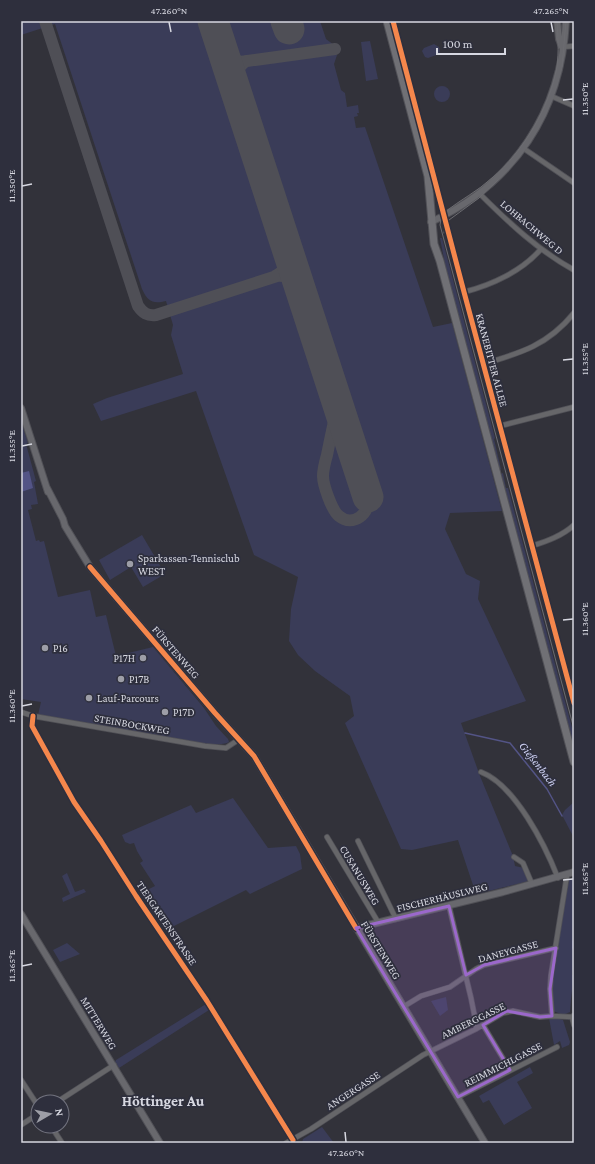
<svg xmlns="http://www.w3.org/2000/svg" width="595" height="1164" font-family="'Crimson Pro',serif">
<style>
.green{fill:#3a3c58}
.water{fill:#535486}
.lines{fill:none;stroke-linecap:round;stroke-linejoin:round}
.stream{stroke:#535486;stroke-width:1.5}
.taxiway{stroke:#4f4f56;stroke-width:12}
.runway{stroke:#4f4f56;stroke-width:31}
.street-casing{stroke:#515157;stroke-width:6}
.secondary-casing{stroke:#515157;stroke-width:8}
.primary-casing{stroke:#515157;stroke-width:9}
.street{stroke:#666669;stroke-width:4.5}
.secondary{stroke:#68686d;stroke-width:6}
.primary{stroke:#707075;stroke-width:7}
.tram{stroke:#6c6c71;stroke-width:1}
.cycleway-casing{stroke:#2e2f3d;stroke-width:8}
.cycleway{stroke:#f5874c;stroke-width:5}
.marked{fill:#9b68cb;fill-opacity:0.2;stroke:#9b68cb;stroke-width:3;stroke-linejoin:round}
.ticks{fill:none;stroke:#d7d8e1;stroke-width:1.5}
.poi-dot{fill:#9d9ea7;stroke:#2e2f3d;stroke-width:1.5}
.labels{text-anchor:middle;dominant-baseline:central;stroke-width:3.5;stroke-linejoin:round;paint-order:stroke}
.street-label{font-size:11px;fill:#d7d8e1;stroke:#2e2f3d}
.poi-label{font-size:11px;fill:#d7d8e1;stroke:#2e2f3d;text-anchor:start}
.water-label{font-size:12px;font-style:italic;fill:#cdd0f1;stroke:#2e2f3d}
.district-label{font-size:15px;font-weight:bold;fill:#d7d8e1;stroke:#2e2f3d}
.neatline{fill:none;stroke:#d7d8e1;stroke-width:1.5}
.ticks-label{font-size:10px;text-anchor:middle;fill:#d7d8e1}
</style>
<rect width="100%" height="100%" fill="#32323a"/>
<path class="green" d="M21,21h299l6,18 8,6 1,4 2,6 -3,9 7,26 4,3 2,14 11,-2 1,8h-2l1,3 -4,1 2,11 9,-1 68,200 19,-4 50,188 -52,2 -5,16 21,45 14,7 -2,18 48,102 -65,22 19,53 33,80 2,10 9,2 5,13 -53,13 -18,-54 -46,10 -11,-1 -56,-126 9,-7 -4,-20 -35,-25 -17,-16 -9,-14 2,-32 7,-32 -44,-22 -58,-164 -95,30 -8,-17 14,-6 76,-24 -12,-39 2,-10 -7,-24c-13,3 -18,1 -24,-12l-87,-265 -34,11z
M370,41l8,38 -12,2 -5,-39z
M434,44l5,3 1,4 -1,3 -11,4 -3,-1 -3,-6 2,-3z
M434 94a8 8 0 1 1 16 0a8 8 0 1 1-16 0Z
M440,238h2l53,200 -1,1 7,30h-1l1,5 2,-1 3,15h2l66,247v9l-3,-4 -123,-460z
M21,421l7,22 -2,1 10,37 -2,1 4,22 -7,1 1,4 -4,1 8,31 3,-1 1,2 4,-1 14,56 32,-7 6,27 10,-2 10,41 37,-9 51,61 12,18 12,13 1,3c-7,4 -21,2 -30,1l-161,-28 3,-13 -20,-3z
M142,535l23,39 -22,13 -12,-20 -21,13 -11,-20z
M233,798l35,50 28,-2 4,8 2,15 -52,25 -4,-4 -80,40 -16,-22 5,-3 -10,-14 10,-5 -15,-23 3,-2 -6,-10 -3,-8 -4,1 -5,-2 -3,-7 69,-30 5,8z
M574,802v36l-12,-23 3,-5z
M67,873l8,19 9,-3 2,3 -23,10 -1,-4 8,-4 -8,-18z
M574,878v82l-2,15h2l-3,24 -1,13 -7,3 -12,-5c-2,-43 10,-87 18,-130z
M67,943l13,11 -20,8 -7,-12z
M446,997l2,13 -8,6 -9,-15z
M206,1004l3,6 -90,58 -4,-6 1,-2z
M549,1018h7l7,2 7,22 -1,3 -7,3 -2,-7 -6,4z
M530,1067l3,6 -16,9 15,26 -28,17 -15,-25 -6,3 -4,-7z
M322,1127l12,16h-32l1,-4z"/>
<path class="water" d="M29,471l4,17 -12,4v-19z"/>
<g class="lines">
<path class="stream" d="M465,733l45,10 37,46 15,27
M573,948v-7"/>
<path class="taxiway" d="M45,21l93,285c5,7 9,10 18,9l121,-39c11,-1 19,4 23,13
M221,47l8,10 11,5 95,-13
M236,92c-2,-13 -2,-22 10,-31
M275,276c12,-6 14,-14 12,-26
M336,400l1,9c-4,16 -7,31 -10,46 -2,7 -4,14 -4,21 0,9 9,35 16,40 14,12 32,-3 29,-19"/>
<path class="runway" d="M213,21l155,476
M286,21l3,8"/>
<defs>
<path id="street" d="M393,21l71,271 110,411
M562,47l12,-1
M551,96l23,10
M523,148l51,35
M480,194c28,28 59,57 94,76
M464,292c28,-7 58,-21 77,-43
M483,364c38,-11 65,-19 91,-51
M500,426l74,-19
M532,546c15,-5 30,-10 42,-21
M21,712l12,4 172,30 21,2 12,-8
M33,716l-1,10 42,76 27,39 35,55 71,105 86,139
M481,772c34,13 64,73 77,106
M327,837l51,85
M358,841l38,78
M514,857l9,6 9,21
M449,906l22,92 5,25v6
M403,1007l18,-11 29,-9 26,-18 8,-4 72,-17
M552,1016l-2,-27 1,-14 16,-100
M573,1016l-1,1 2,8
M483,1025l27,45
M21,1080l17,26
M458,1097l99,-50
M57,1102l57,-37
M21,1125l17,-11
M51,1126l11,17
M286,1143l25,-14 112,-74 53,-26 27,-16 10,-2 27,6 12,-1 20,1"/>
<path id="secondary" d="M557,21l2,18 3,8
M431,222c84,-39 130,-110 135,-201
M21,408l27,84
M47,488l16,31 2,7 25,41 125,146 39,43 231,387
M21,914l139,229
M356,928l147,-36 71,-20"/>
<path id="primary" d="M387,21l42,159
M428,177l6,67 6,17 134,501"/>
</defs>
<use href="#street" class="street-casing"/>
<use href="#secondary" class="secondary-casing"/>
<use href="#primary" class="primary-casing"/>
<use href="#street" class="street"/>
<use href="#secondary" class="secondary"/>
<use href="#primary" class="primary"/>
<path class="tram" d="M557,21c1,15 2,30 0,46 -7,40 -34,85 -65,111 -14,13 -32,22 -47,34l-4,7 -1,6 134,504
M562,67l4,-46
M444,233l1,-7 4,-6 30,-22 19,-18"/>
<defs>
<path id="cycleway" d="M393,21l71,271 110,411
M90,567l125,146 39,43 102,172
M33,716l-1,10 42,76 27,39 35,55 71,105 86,139"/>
</defs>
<use href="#cycleway" class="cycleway-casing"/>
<use href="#cycleway" class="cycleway"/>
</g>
<path class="marked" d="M449,906l17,69 18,-10 72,-17 -6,41 2,27 -12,1 -33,-6 -24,14 27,45 -52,27 -102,-169z"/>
<path class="ticks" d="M169,22l2,10M551,22l2,10M563,100l10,-1M22,186l10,-2M563,360l10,-1M22,446l10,-2M563,620l10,-1M22,706l10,-2M563,880l10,-1M22,966l10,-2M345,1132l1,10"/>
<g class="poi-dot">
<circle cx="130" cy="564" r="4"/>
<circle cx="45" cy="648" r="4"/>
<circle cx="143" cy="658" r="4"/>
<circle cx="121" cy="679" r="4"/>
<circle cx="89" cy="698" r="4"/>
<circle cx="165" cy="712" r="4"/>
</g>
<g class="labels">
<g class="street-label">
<text transform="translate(532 227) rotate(40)">LOHBACHWEG D</text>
<text transform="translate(492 360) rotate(75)">KRANEBITTER ALLEE</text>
<text transform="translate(176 652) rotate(49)">FÜRSTENWEG</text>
<text transform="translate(132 724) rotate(10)">STEINBOCKWEG</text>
<text transform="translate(360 875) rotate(59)">CUSANUSWEG</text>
<text transform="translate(442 897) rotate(-14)">FISCHERHÄUSLWEG</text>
<text transform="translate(167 923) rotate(56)">TIERGARTENSTRASSE</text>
<text transform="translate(381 950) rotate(59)">FÜRSTENWEG</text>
<text transform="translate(508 951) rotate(-15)">DANEYGASSE</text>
<text transform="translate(473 1020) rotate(-26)">AMBERGGASSE</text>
<text transform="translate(99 1023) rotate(59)">MITTERWEG</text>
<text transform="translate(503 1064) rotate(-27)">REIMMICHLGASSE</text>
<text transform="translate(353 1090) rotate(-33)">ANGERGASSE</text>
</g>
<g class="poi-label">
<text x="138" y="558">Sparkassen-Tennisclub<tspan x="138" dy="13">WEST</tspan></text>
<text x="53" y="648">P16</text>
<text x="135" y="658" text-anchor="end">P17H</text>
<text x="129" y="679">P17B</text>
<text x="97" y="698">Lauf-Parcours</text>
<text x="173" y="712">P17D</text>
</g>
<g class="water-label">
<text transform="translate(538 764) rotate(52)">Gießenbach</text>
</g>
<g class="district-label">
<text x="163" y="1101">Höttinger Au</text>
</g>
</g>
<rect width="595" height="1164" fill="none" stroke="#2e2f3d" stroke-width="44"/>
<g transform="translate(50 1114) rotate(81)"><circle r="19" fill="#2e2f3d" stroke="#72737f"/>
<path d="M0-3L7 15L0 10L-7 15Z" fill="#9d9ea7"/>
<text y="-6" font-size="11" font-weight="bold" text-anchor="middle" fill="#d7d8e1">N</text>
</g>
<path d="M437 48v6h68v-6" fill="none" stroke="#d7d8e1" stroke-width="2"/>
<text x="443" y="48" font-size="12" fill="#d7d8e1" stroke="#2e2f3d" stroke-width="3" paint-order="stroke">100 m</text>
<rect x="22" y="22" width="551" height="1120" class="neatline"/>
<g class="ticks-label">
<text x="169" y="14">47.260°N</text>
<text x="551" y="14">47.265°N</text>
<text transform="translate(584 99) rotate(-90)" y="4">11.350°E</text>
<text transform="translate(11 186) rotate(-90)" y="4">11.350°E</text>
<text transform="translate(584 359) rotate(-90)" y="4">11.355°E</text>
<text transform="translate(11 446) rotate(-90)" y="4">11.355°E</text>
<text transform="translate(584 619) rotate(-90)" y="4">11.360°E</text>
<text transform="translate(11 706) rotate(-90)" y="4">11.360°E</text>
<text transform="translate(584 879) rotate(-90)" y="4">11.365°E</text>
<text transform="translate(11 966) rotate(-90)" y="4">11.365°E</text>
<text x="346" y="1156">47.260°N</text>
</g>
</svg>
